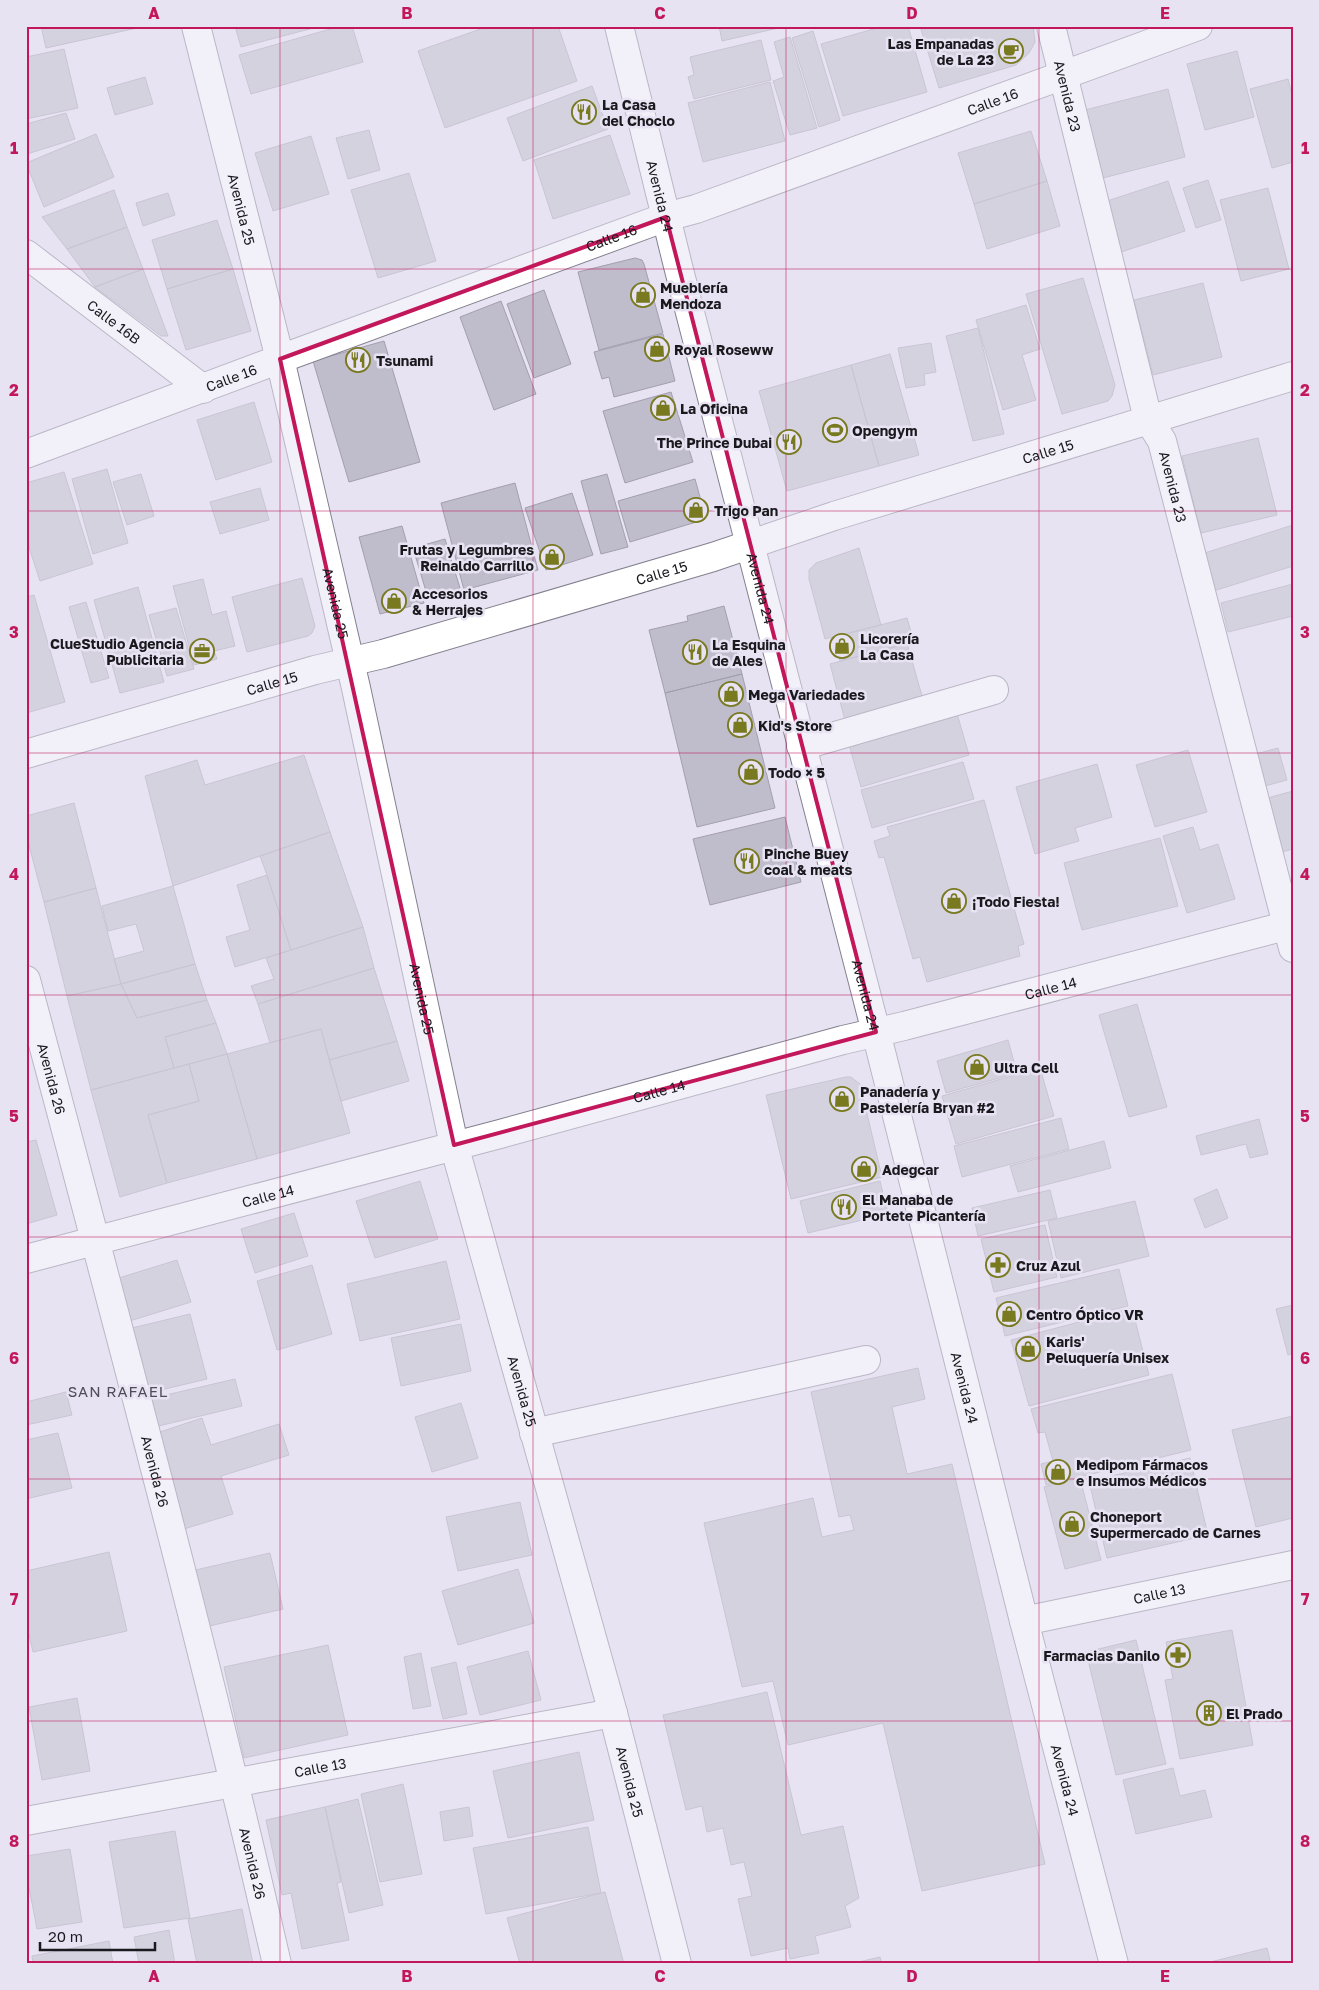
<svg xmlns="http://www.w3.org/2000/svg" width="1319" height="1990" font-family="'Golos Text',sans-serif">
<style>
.building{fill:#bfbccb;stroke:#a39fae}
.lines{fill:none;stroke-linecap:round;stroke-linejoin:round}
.minor-casing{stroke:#84818f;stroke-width:30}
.major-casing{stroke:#84818f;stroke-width:30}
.minor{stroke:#fff;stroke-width:28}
.major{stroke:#fff;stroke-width:28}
.marked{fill:none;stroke:#c2185b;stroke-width:4;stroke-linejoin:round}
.grid{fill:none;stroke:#c2185b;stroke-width:1;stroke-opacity:0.55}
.labels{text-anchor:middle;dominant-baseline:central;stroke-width:5;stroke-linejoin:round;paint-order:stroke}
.poi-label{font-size:14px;font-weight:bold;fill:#1a191e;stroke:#e7e3f3;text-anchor:start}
.street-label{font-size:14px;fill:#1a191e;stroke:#e7e3f3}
.neighbourhood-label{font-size:15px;letter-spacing:1px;fill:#504d5a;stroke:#e7e3f3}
.neatline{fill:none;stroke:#c2185b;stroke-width:2}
.grid-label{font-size:16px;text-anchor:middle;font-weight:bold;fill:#c2185b}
</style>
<rect width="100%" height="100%" fill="#e7e3f3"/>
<path class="building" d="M41,26h96v2l-91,20z
M235,26h86l-80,21z
M341,26h11l11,36 -112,32 -12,-39z
M489,26h69l19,55 -132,47 -27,-77z
M719,26h68l-65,15z
M884,26h24l19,66 -84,24 -22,-72z
M920,26h113l2,16 -6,11 -13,12 -77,23z
M813,31l27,89 -21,7 -27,-89z
M790,37l27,91 -27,7 -17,-54 11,-4 -10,-35z
M761,40l10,40 -77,19 -6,-22 6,-2 -4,-18z
M64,49l14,59 -52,11v-62z
M1237,51l17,66 -49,13 -18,-66z
M145,77l8,27 -38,11 -8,-27z
M1288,79l5,19v64l-21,6 -22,-79z
M770,82l15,59 -82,21 -15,-59z
M592,86l16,43 -85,32 -16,-43z
M1168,89l17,68 -86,22 -18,-68z
M66,113l9,26 -48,15 -1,-30z
M369,130l11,40 -32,9 -12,-41z
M1031,131l16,50 -73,23 -16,-51z
M96,134l18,43 -70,30 -18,-44z
M610,135l20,59 -77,25 -19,-59z
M311,136l18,58 -56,17 -18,-58z
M409,173l27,88 -58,17 -27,-88z
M1208,180l13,40 -25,8 -13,-40z
M1047,181l13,45 -73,23 -13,-45z
M1168,181l17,50 -70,23 -17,-50z
M1268,188l21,81 -48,12 -21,-81z
M114,190l13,37 -60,22 -25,-32z
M168,193l7,22 -32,11 -7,-23z
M217,220l16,49 -66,20 -15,-49z
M127,227l16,42 -48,18 -28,-38z
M635,258l7,2 2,4 19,69 -64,17 -21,-78z
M143,269l25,67h-7l-66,-49z
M233,269l18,62 -65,19 -19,-61z
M1083,278l32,107 -3,11 -4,5 -46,13 -36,-120z
M1203,283l19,74 -69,18 -19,-75z
M544,290l27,74 -37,14 -27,-74z
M501,301l35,93 -42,16 -34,-93z
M1026,305l14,44 -18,6 14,45 -33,10 -27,-90z
M978,328l26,106 -31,7 -27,-105z
M663,334l12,47 -61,16 -5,-20 -7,2 -8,-27z
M384,341l36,121 -71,20 -36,-121z
M931,343l5,29 -12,2 1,11 -19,3 -8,-40z
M890,354l29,101 -40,11 -28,-101z
M851,365l28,101 -92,25 -28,-100z
M671,392l22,70 -68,21 -22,-72z
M254,402l18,60 -56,18 -19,-60z
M1258,438l19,77 -76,18 -19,-77z
M107,469l21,74 -35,11 -21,-75z
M64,472l29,92 -53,17 -14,-43v-55z
M141,474l13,42 -27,9 -14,-43z
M607,474l21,73 -27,7 -20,-73z
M695,479l10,36 -2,5 -73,22 -12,-41z
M515,483l23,87 -74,20 -23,-87z
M260,488l9,32 -49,14 -10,-32z
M572,493l21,62 -47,15 -21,-62z
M1293,525v41l-89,28 -12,-37z
M402,526l22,77 -44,11 -21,-77z
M445,539l15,49 -32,10 -15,-50z
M859,548l22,77 -56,14 -16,-60v-9l7,-7z
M302,578l13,48 -3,7 -4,3 -61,16 -15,-55z
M203,579l9,36 14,-4 9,35 -21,5 3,8 -23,6 -21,-79z
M1293,584v32l-65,16 -7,-29z
M138,587l26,95 -44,11 -26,-93z
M34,595l31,107 -39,11v-116z
M86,602l23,76 -18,5 -22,-76z
M724,606l18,68 -77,19 -16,-63 39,-9 -1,-5z
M176,608l18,61 -27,7 -18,-61z
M907,618l7,24 -74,19 -6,-24z
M907,643l17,60 -78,21 -16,-60z
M742,674l33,134 -78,19 -32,-134z
M956,710l13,45 -108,32 -13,-46z
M1278,748l9,32 -33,9 -9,-32z
M1188,750l19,62 -52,15 -19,-62z
M304,755l26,77 -157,54 -28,-110 52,-16 8,25z
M963,762l11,37 -102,29 -11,-38z
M1097,764l15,53 -37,11 4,13 -44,13 -19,-67z
M1293,791v58l-15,4 -14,-54z
M984,800l40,144 -6,2 2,10 -93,26 -7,-25 -7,2 -29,-102 -5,1 -5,-17 16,-5 -3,-9z
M74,803l22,85 -52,14 -18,-68v-18z
M785,817l16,65 -91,23 -17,-66z
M1193,827l7,23 18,-6 17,55 -48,14 -24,-77z
M330,832l33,95 -72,23 -24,-75 -7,-19z
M1160,838l18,68 -96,24 -18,-67z
M267,875l24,75 -56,17 -9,-30 24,-7 -13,-45z
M173,886l22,78 -74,20 -7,-25 30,-8 -8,-27 -28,7 -6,-25z
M96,888l25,96 -54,12 -23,-94z
M363,927l11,41 -116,36 -7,-18 23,-7 -8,-21z
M195,964l12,36 -70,18 -16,-34z
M374,968l23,73 -68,19 -8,-31 -51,14 -12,-39z
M121,984l16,34 70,-18 9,23 -51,14 9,31 -83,22 -24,-94z
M1137,1004l30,103 -38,10 -30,-102z
M216,1023l11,31 -53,14 -9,-31z
M321,1029l29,104 -93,26 -30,-105z
M1008,1040l9,33 -71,20 -9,-32z
M397,1041l12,40 -68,20 -12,-41z
M227,1054l30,105 -90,24 -19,-68 51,-14 -10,-37z
M189,1064l10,37 -51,14 19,68 -47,14 -29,-107z
M1040,1068l14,48 -98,28 -14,-48z
M846,1077h5l9,7 22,93 -91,22 -25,-104z
M1061,1118l8,31 -107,28 -8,-31z
M1259,1119l9,35 -18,4 -4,-14 -45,11 -5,-19z
M36,1140l21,75 -31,9v-82z
M1104,1141l7,27 -93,24 -8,-26z
M420,1181l18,58 -63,19 -19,-57z
M880,1181l8,33 -80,19 -8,-32z
M1217,1189l11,29 -23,10 -11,-29z
M1050,1190l7,28 -79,18 -6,-28z
M1135,1201l14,55 -88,22 -13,-57z
M294,1213l14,43 -53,17 -14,-44z
M1045,1225l12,52 -63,15 -13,-53z
M177,1260l14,42 -68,21 -14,-42z
M446,1261l14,58 -100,22 -13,-57z
M312,1265l20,69 -55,16 -20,-69z
M1119,1269l9,37 -123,30 -9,-38z
M1293,1305v48l-5,2 -12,-46z
M1132,1308l17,67 -120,31 -18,-66z
M190,1314l17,65 -63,15 -16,-65z
M461,1324l10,47 -70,15 -10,-48z
M918,1368l7,31 -33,8 15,67 45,-10 93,400 -123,27 -39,-168 -95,22 -15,-64 -31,6 -38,-164 109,-25 9,39 32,-7 -4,-15 -11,2 -28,-125z
M1172,1374l19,76 -145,35 -5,-21 12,-3 -8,-29 -7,1 -7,-24z
M235,1379l7,27 -96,23 -6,-28z
M66,1392l6,23 -46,10v-23z
M461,1403l17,55 -46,14 -17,-55z
M1293,1416v102l-37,9 -24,-97z
M202,1418l9,27 68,-21 10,31 -68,21 12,38 -49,15 -30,-95z
M58,1433l14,55 -46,11v-59z
M1190,1458l18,77 -101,23 -18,-77z
M1080,1478l21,82 -36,9 -21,-82z
M520,1502l12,53 -74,16 -12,-54z
M109,1552l18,79 -94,21 -7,-30v-51z
M270,1553l13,56 -78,18 -14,-56z
M518,1569l16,54 -76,22 -16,-54z
M1232,1630l21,115 -73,14 -15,-79 8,-1 -7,-37z
M1136,1640l30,124 -50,11 -30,-123z
M328,1645l20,90 -104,23 -20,-91z
M528,1651l13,49 -61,15 -13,-48z
M421,1653l10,53 -18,3 -9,-52z
M456,1662l11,52 -24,5 -12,-51z
M767,1692l34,143 42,-9 16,72 -14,8 6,21 -36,9 4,17 -29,6 -2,-11 -37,8 -13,-57 14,-3 -8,-34 -13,3 -8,-37 -16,4 -5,-26 -16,4 -23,-95z
M77,1698l13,73 -48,9 -13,-73z
M579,1752l15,68 -86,18 -15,-67z
M1173,1768l7,28 25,-6 7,27 -76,17 -13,-54z
M403,1784l19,90 -42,8 -19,-88z
M358,1799l25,106 -34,8 -24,-106z
M325,1807l16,75 -4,1 12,57 -47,9 -11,-56 -9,2 -16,-75z
M469,1807l4,29 -29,5 -4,-29z
M588,1827l13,66 -115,21 -13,-66z
M175,1831l15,87 -66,10 -15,-86z
M70,1849l12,73 -45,7 -11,-57v-16z
M605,1892l19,72h-104l-13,-46z
M242,1909l11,55h-56l-9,-45z
M169,1930l6,34h-36l-5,-27z
M109,1941l4,23h-80l-1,-8z
M1267,1948l4,16h-69z
M880,1957l2,7h-32z"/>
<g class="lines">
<defs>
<g id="minor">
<path id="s1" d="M196,26l84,333 76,329 98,457 159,568 64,251"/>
<path id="s2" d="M1051,26l97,393 14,22 131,507"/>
<path id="s3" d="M26,254l177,135"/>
<path id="s4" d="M26,454l254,-95 386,-142 30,-8 502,-183"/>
<path d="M801,746l193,-56"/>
<path id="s5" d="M26,754l289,-84 68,-16 330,-97 121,-41 459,-140"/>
<path id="s6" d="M26,980c87,327 175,654 251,984"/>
<path id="s7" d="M26,1259l474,-125 343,-94 61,-14 389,-102"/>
<path d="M534,1433l332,-73"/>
<path id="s8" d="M1024,1621l269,-56"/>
<path id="s9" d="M26,1821l587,-108"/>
</g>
<g id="major">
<path id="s10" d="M619,26l59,240 198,766 148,589 90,343"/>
</g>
</defs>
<use href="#minor" class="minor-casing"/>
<use href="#major" class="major-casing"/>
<use href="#minor" class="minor"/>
<use href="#major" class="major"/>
</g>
<path d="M0 0H1319V1990H0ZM666,217l210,815 -422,113 -174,-786z" fill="#e7e3f3" fill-opacity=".55" fill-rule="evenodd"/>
<path class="marked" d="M666,217l210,815 -422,113 -174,-786z"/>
<path class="grid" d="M280,26v1938M533,26v1938M786,26v1938M1039,26v1938M26,269h1267M26,511h1267M26,753h1267M26,995h1267M26,1237h1267M26,1479h1267M26,1721h1267"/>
<defs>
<symbol id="cafe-ring" viewBox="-11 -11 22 22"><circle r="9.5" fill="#e7e3f3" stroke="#797920" stroke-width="1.5"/><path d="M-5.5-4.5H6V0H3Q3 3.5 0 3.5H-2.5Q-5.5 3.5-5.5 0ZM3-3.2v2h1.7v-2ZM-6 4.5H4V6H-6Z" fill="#797920"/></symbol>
<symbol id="restaurant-ring" viewBox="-11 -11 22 22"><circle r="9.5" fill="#e7e3f3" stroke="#797920" stroke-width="1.5"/><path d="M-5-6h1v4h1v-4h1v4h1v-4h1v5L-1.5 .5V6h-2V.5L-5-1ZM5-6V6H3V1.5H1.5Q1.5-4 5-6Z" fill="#797920"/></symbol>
<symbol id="shop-ring" viewBox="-11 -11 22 22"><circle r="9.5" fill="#e7e3f3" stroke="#797920" stroke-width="1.5"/><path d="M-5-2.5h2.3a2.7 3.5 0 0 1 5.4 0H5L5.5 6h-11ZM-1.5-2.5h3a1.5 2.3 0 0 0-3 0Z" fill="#797920"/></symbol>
<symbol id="stadium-ring" viewBox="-11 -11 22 22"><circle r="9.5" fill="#e7e3f3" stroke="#797920" stroke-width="1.5"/><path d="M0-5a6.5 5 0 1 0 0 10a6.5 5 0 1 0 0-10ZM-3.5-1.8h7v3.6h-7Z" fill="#797920"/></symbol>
<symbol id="office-ring" viewBox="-11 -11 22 22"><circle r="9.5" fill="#e7e3f3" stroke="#797920" stroke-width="1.5"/><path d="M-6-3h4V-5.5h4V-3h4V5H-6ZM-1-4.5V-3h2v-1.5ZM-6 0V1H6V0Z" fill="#797920"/></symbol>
<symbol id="pharmacy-ring" viewBox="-11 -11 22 22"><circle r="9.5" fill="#e7e3f3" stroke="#797920" stroke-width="1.5"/><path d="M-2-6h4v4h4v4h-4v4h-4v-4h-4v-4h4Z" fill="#797920"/></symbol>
<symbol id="building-ring" viewBox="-11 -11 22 22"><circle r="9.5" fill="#e7e3f3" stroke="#797920" stroke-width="1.5"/><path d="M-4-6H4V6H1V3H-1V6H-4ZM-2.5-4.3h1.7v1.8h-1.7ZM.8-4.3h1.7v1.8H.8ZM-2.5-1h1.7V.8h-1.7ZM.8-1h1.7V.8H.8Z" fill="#797920"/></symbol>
</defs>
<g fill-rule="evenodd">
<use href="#cafe-ring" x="997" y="37" width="28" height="28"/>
<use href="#restaurant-ring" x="570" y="98" width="28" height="28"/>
<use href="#shop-ring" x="629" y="281" width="28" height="28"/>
<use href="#shop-ring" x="643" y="335" width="28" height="28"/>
<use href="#restaurant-ring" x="344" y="346" width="28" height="28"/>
<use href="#shop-ring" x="649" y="394" width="28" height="28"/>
<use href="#stadium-ring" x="821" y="416" width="28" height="28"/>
<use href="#restaurant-ring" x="775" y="428" width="28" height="28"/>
<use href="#shop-ring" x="682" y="496" width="28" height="28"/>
<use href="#shop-ring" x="538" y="543" width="28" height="28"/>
<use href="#shop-ring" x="380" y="587" width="28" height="28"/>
<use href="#shop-ring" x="828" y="632" width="28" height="28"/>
<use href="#office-ring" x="188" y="637" width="28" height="28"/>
<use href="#restaurant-ring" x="681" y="638" width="28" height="28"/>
<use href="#shop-ring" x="717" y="680" width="28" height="28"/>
<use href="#shop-ring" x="726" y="711" width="28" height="28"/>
<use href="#shop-ring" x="737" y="758" width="28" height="28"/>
<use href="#restaurant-ring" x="733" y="847" width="28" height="28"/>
<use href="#shop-ring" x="940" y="887" width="28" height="28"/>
<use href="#shop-ring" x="963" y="1053" width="28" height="28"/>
<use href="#shop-ring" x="828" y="1085" width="28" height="28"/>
<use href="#shop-ring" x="850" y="1155" width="28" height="28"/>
<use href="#restaurant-ring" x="830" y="1193" width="28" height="28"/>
<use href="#pharmacy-ring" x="984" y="1251" width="28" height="28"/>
<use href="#shop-ring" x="995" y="1300" width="28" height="28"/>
<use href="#shop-ring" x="1014" y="1335" width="28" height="28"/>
<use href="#shop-ring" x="1044" y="1458" width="28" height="28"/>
<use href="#shop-ring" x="1058" y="1510" width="28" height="28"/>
<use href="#pharmacy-ring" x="1164" y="1641" width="28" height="28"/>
<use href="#building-ring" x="1195" y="1699" width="28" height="28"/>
</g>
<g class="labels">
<g class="poi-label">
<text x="994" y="43" text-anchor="end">Las Empanadas<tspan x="994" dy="16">de La 23</tspan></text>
<text x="602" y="104">La Casa<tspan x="602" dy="16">del Choclo</tspan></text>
<text x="660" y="287">Mueblería<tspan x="660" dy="16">Mendoza</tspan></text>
<text x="674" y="349">Royal Roseww</text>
<text x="376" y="360">Tsunami</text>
<text x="680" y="408">La Oficina</text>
<text x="852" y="430">Opengym</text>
<text x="772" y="442" text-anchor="end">The Prince Dubai</text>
<text x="714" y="510">Trigo Pan</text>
<text x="534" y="549" text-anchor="end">Frutas y Legumbres<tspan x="534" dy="16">Reinaldo Carrillo</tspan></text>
<text x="412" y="593">Accesorios<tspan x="412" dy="16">&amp; Herrajes</tspan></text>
<text x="860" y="638">Licorería<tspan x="860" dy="16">La Casa</tspan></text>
<text x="184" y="643" text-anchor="end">ClueStudio Agencia<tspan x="184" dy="16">Publicitaria</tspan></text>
<text x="712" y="644">La Esquina<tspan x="712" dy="16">de Ales</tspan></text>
<text x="748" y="694">Mega Variedades</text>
<text x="758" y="725">Kid's Store</text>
<text x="768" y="772">Todo × 5</text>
<text x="764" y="853">Pinche Buey<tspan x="764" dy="16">coal &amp; meats</tspan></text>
<text x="972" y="901">¡Todo Fiesta!</text>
<text x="994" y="1067">Ultra Cell</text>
<text x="860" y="1091">Panadería y<tspan x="860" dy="16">Pastelería Bryan #2</tspan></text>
<text x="882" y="1169">Adegcar</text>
<text x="862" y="1199">El Manaba de<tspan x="862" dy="16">Portete Picantería</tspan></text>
<text x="1016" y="1265">Cruz Azul</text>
<text x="1026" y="1314">Centro Óptico VR</text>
<text x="1046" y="1341">Karis'<tspan x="1046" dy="16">Peluquería Unisex</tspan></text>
<text x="1076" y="1464">Medipom Fármacos<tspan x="1076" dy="16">e Insumos Médicos</tspan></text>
<text x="1090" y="1516">Choneport<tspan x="1090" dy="16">Supermercado de Carnes</tspan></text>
<text x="1160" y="1655" text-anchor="end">Farmacias Danilo</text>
<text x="1226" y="1713">El Prado</text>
</g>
<g class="street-label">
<text stroke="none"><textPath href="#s2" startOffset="72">Avenida 23</textPath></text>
<text stroke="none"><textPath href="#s4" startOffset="1029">Calle 16</textPath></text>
<text stroke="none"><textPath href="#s10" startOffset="175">Avenida 24</textPath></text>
<text stroke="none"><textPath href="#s1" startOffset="189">Avenida 25</textPath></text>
<text stroke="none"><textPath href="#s4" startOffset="624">Calle 16</textPath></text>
<text stroke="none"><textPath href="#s3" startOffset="111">Calle 16B</textPath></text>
<text stroke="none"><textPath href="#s4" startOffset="219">Calle 16</textPath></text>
<text stroke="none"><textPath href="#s5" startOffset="1066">Calle 15</textPath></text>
<text stroke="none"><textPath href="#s2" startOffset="478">Avenida 23</textPath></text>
<text stroke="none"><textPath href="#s5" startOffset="661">Calle 15</textPath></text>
<text stroke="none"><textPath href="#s10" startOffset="580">Avenida 24</textPath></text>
<text stroke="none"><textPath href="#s1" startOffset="594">Avenida 25</textPath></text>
<text stroke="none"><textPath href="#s5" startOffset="256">Calle 15</textPath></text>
<text stroke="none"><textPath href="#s7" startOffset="1060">Calle 14</textPath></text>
<text stroke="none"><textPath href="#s10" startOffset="1000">Avenida 24</textPath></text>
<text stroke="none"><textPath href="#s1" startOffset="999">Avenida 25</textPath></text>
<text stroke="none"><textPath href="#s6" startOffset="102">Avenida 26</textPath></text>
<text stroke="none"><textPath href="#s7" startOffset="655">Calle 14</textPath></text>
<text stroke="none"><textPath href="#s7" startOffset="250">Calle 14</textPath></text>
<text stroke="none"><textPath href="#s10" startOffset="1405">Avenida 24</textPath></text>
<text stroke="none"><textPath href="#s1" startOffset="1404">Avenida 25</textPath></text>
<text stroke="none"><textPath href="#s6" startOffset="508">Avenida 26</textPath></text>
<text stroke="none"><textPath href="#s8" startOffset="138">Calle 13</textPath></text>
<text stroke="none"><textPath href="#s9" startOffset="299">Calle 13</textPath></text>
<text stroke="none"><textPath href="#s10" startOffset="1810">Avenida 24</textPath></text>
<text stroke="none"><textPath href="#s1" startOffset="1809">Avenida 25</textPath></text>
<text stroke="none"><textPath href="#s6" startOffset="912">Avenida 26</textPath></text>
</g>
<g class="neighbourhood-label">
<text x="118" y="1391">SAN RAFAEL</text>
</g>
</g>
<rect width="1319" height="1990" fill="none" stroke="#e7e3f3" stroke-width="55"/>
<path d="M40 1942v8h115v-8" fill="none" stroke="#1a191e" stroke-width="2.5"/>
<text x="48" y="1942" font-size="15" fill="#1a191e" stroke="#e7e3f3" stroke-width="4" paint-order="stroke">20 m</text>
<rect x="28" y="28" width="1264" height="1934" class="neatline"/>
<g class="grid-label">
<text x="154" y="19">A</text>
<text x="407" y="19">B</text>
<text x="660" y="19">C</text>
<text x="912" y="19">D</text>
<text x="1165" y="19">E</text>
<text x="14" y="154">1</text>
<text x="1305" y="154">1</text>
<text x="14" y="396">2</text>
<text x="1305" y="396">2</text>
<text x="14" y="638">3</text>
<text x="1305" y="638">3</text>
<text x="14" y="880">4</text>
<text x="1305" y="880">4</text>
<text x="14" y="1122">5</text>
<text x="1305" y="1122">5</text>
<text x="14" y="1364">6</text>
<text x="1305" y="1364">6</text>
<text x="14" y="1605">7</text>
<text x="1305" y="1605">7</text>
<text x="14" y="1847">8</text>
<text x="1305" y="1847">8</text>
<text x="154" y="1982">A</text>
<text x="407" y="1982">B</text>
<text x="660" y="1982">C</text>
<text x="912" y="1982">D</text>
<text x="1165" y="1982">E</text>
</g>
</svg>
